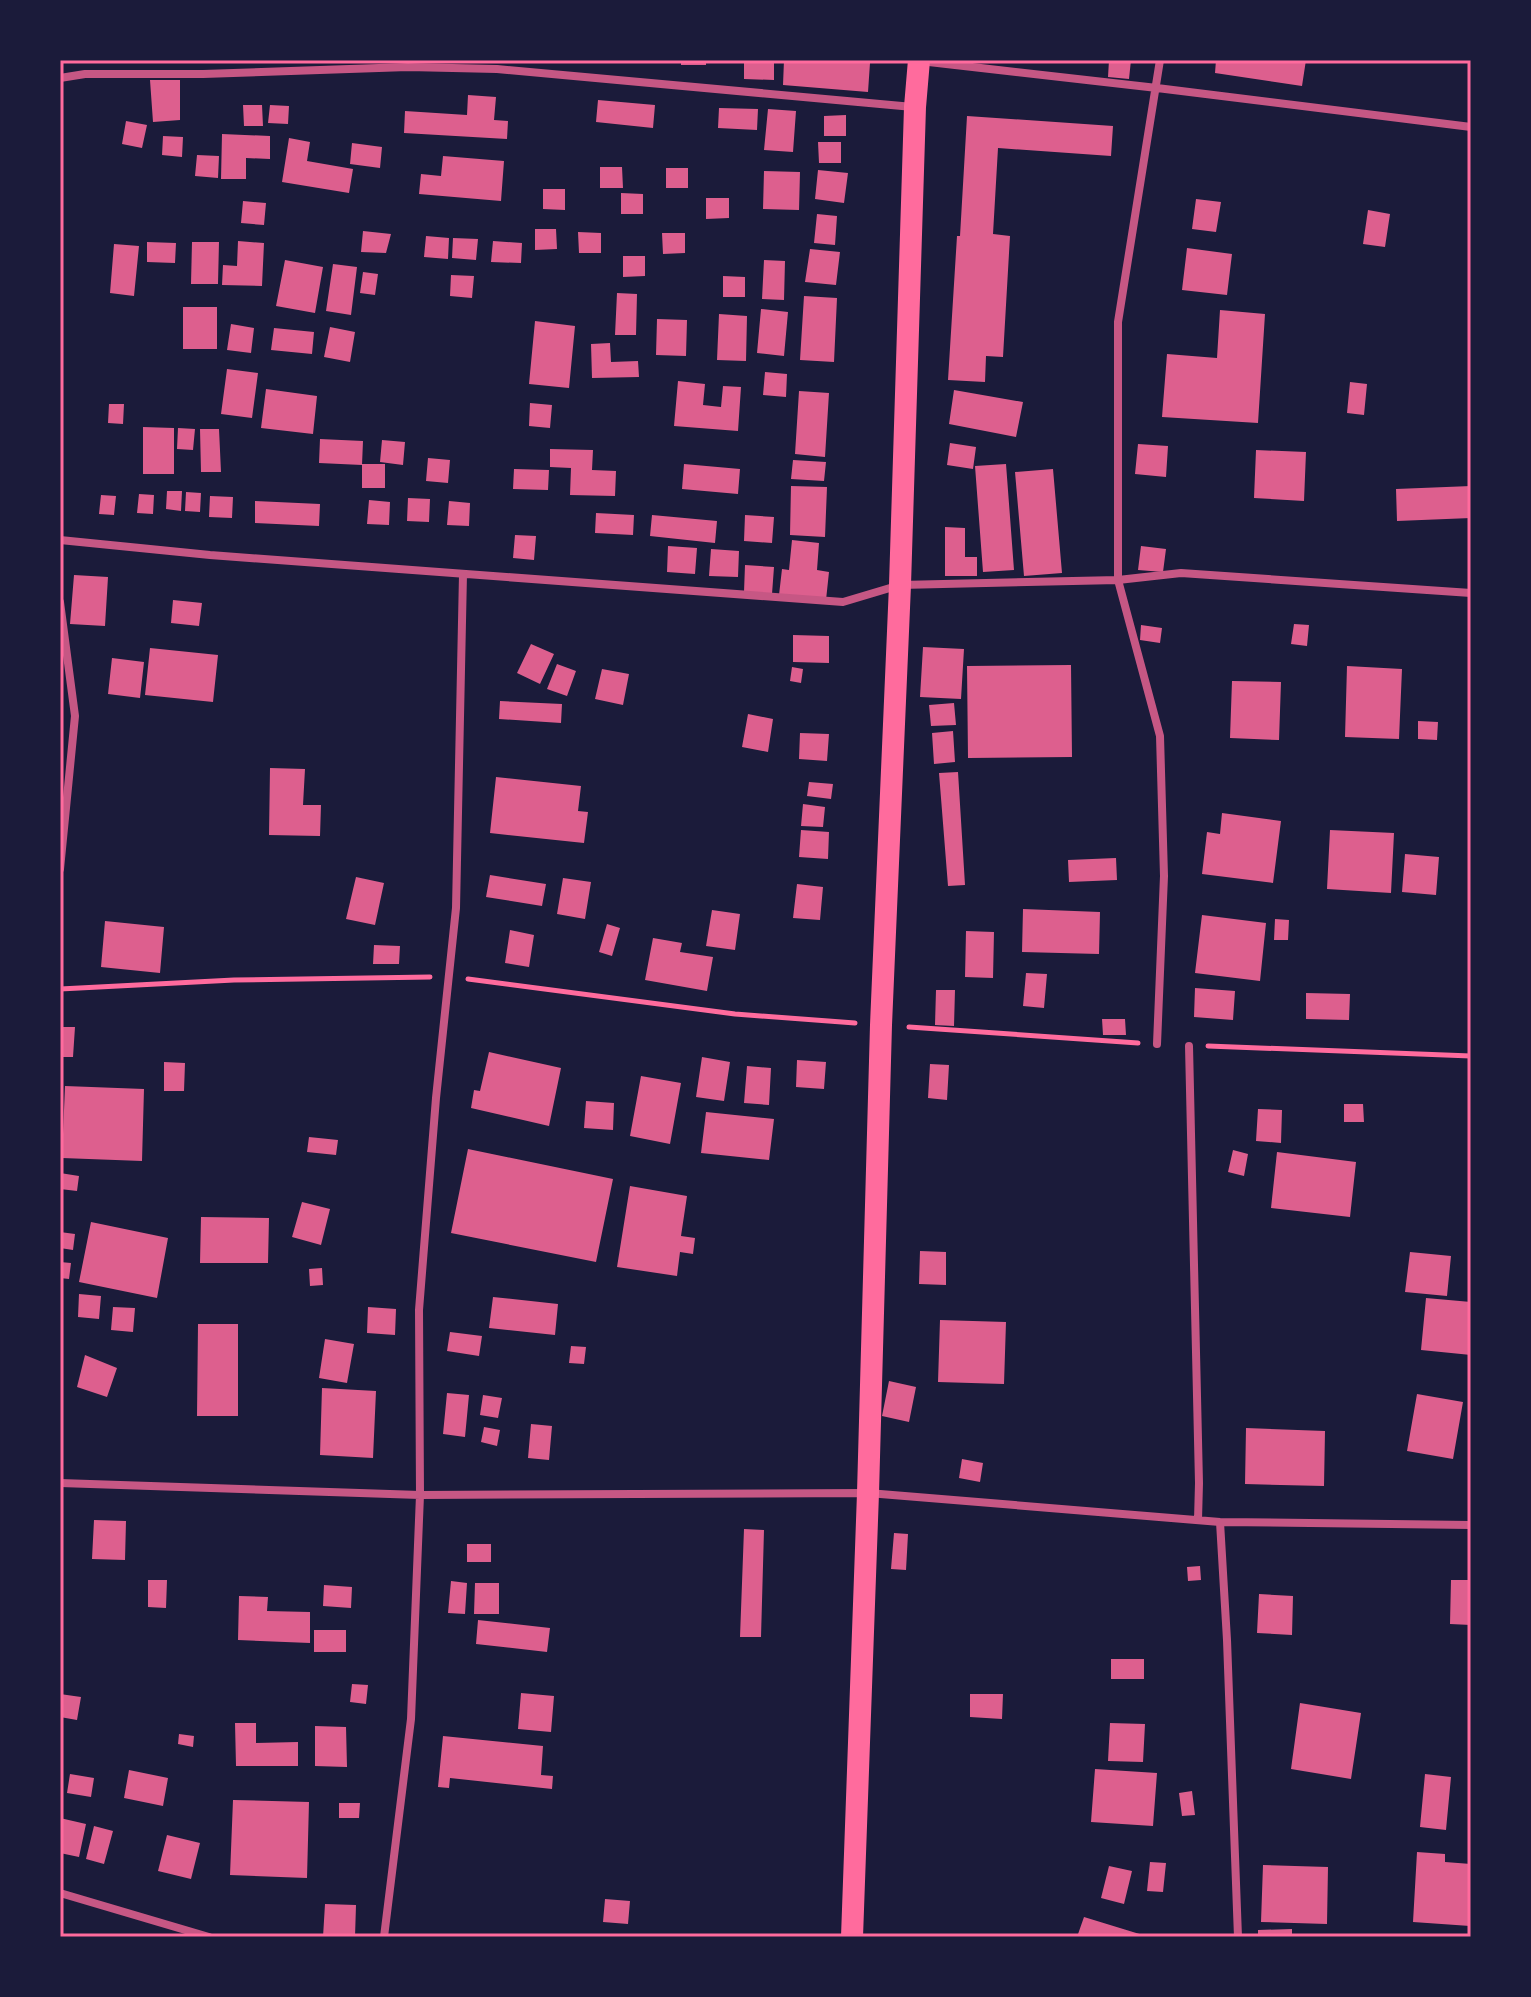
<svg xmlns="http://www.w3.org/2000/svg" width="1531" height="1997" font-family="Georgia,serif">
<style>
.building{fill:#dd5f8e}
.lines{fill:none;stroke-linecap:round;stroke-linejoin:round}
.path{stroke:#ff6b9d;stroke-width:5}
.minor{stroke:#c65784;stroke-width:8}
.trunk{stroke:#ff6b9d;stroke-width:22}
.neatline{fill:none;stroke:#ff6b9d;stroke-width:3}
</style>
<rect width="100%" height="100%" fill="#1b1b3a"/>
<path class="building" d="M681,60h25v5h-25z
M744,60h30v20l-30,-1z
M784,60h53l33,3 -2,29 -85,-7z
M1109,60h22l-2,19 -21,-2z
M1216,60h90l-4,26 -87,-13z
M150,80h30v40l-27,2z
M468,95l28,2 -2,23 14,1 -1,18 -103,-6 1,-22 62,4z
M598,100l57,5 -2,23 -57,-6z
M243,105h19l1,21h-19z
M270,105l19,1 -1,18 -20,-1z
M719,108l39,1 -1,21 -39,-2z
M768,109l28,2 -3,41 -29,-2z
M846,115v21h-22v-20z
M967,116l146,10 -2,30 -113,-8 -5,86 17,2 -7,121 -17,-1 -1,26 -37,-2 9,-144h3z
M126,121l21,4 -5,23 -20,-4z
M222,134l48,2v23l-24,-1v21h-25z
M163,136l20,1 -1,20 -20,-2z
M289,138l21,4 -3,19 46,8 -4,24 -67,-11z
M818,142h23v21h-22z
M352,143l30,4 -2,21 -30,-4z
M197,155l22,1 -1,22 -23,-2z
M443,156l61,5 -3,40 -82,-7 2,-20 20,2z
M600,167h22l1,21h-23z
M666,168h22v20h-22z
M818,170l30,3 -4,30 -29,-4z
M764,171l36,1 -1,38 -36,-1z
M543,189h22v21l-22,-1z
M621,193l22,1v20h-22z
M706,198h23v20l-23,1z
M1196,199l25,3 -5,30 -24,-3z
M243,201l23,2 -2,22 -23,-2z
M1368,210l22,4 -5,33 -22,-3z
M817,214l20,2 -2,29 -21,-2z
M535,229h21l1,20 -22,1z
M363,231l28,3 -5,19 -25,-1z
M578,232l23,1v20h-22z
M662,233h23v20l-22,1z
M426,236l23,2 -1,21 -24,-2z
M453,238l25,1 -2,21 -24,-2z
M238,241l26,2 -2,43 -40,-1 1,-20 14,1z
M493,241l29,2 -1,20 -30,-1z
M147,242l29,1 -1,20 -28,-1z
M192,242h27l-1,42h-27z
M114,244l25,2 -5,50 -24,-3z
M1187,248l45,6 -5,41 -45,-5z
M810,249l30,3 -4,33 -31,-3z
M623,256h22v20l-22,1z
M285,260l38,7 -8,46 -39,-7z
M764,260l21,1 -1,39 -22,-1z
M333,264l24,3 -6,48 -25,-4z
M363,272l15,2 -3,21 -15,-2z
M451,275l23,1 -2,22 -22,-2z
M723,276l22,1v20h-22z
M617,293l20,1 -1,41h-21z
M804,296l33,2 -3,64 -34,-2z
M183,307h34v42h-34z
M761,309l27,3 -4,44 -27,-3z
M1220,310l45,4 -7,109 -96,-6 5,-63 50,4z
M719,314l28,2 -1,45 -29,-1z
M657,319l30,1 -1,36 -30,-1z
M535,321l40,5 -6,62 -40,-4z
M231,324l23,4 -3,25 -24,-3z
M330,327l25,5 -5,30 -26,-5z
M274,328l40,4 -2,22 -41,-4z
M610,343l1,19 27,-1 1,16 -47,1 -1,-34z
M227,369l31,4 -6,45 -31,-4z
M765,372l22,2 -1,23 -23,-2z
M678,381l27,3 -2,21 18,2 2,-21 18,1 -3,44 -64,-5z
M1350,382l17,2 -3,31 -17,-2z
M266,389l51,7 -4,38 -52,-6z
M954,390l69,12 -7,35 -67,-13z
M799,391l30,2 -4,64 -30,-3z
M530,403l22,2 -2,23 -21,-2z
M109,404h15l-1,20 -15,-1z
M143,427l31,1v46h-31z
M178,428l17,1 -2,21 -16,-1z
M200,429h19l2,43h-20z
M320,439l43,2 -1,24 -43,-2z
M382,440l23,2 -2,23 -23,-3z
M950,443l26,4 -3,22 -26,-4z
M1138,444l30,2 -2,31 -31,-3z
M550,449l43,1 -1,20 24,1 -1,25 -45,-1 1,-27 -21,-1z
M1256,450l50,2 -2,49 -50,-3z
M428,458l22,2 -2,23 -22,-2z
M793,460l33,2 -2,19 -33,-2z
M362,464h23v24h-23z
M684,464l56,5 -2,25 -56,-5z
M1006,464l8,106 -31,2 -8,-106z
M514,469l35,1 -1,20 -35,-1z
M1053,469l9,104 -38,3 -9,-104z
M791,486l36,1 -2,50 -35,-2z
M1471,486v32l-74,3 -1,-32z
M167,491h15l-1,20 -15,-2z
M186,492l15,1 -1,19 -15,-1z
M139,494l15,1 -1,19 -16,-1z
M101,495l15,1 -2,19 -15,-1z
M210,496l23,1 -1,21 -23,-1z
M408,498l22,1 -1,23 -22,-1z
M369,500l21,2 -1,23 -22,-1z
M255,501l65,3 -1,22 -64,-3z
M449,501l21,2 -1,23 -22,-1z
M596,513l38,2 -1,20 -38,-2z
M652,515l65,6 -2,22 -65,-7z
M745,515l29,2 -2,26 -28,-2z
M945,527l20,1v29h12v19h-32z
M515,535l21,1 -2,24 -21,-2z
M792,540l27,3 -2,27 12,2 -3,28 -47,-5 3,-26 7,1z
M668,546l29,2 -2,26 -28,-2z
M1141,546l25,3 -3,23 -25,-2z
M711,549l28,2 -1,26 -29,-1z
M745,565l29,2 -2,27 -28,-2z
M74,575l34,2 -3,49 -35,-2z
M173,600l29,3 -3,23 -28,-3z
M1294,624l15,1 -2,21 -16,-2z
M1141,625l21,3 -2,15 -20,-3z
M793,635l36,1v27l-36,-1z
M531,644l23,10 -14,30 -23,-11z
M923,647l41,2 -3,50 -41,-2z
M150,648l68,7 -5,47 -68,-7z
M112,658l32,4 -4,36 -32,-4z
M557,664l19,7 -9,25 -20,-7z
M1071,665l1,92 -104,1 -1,-92z
M1347,666l55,3 -3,70 -54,-2z
M792,667l11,2 -2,14 -11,-2z
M602,669l27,5 -6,31 -28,-6z
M1232,681l49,1 -2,58 -49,-2z
M500,701l62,3 -1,19 -62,-4z
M954,703l2,22 -25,1 -2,-21z
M748,714l25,5 -5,33 -26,-5z
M1418,721l20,1 -1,18 -19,-1z
M953,731l2,31 -21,2 -2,-31z
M800,733l29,1 -2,27 -28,-2z
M270,768l35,1 -2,36h18l-1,31 -51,-1z
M958,772l7,113 -17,1 -9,-113z
M496,777l85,9 -3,25 10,1 -4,31 -94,-10z
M809,782l24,2 -2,15 -24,-3z
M803,804l22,3 -2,20 -22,-1z
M1222,813l59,8 -8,62 -71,-9 5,-42 13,2z
M801,830l28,2 -1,27 -29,-2z
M1330,830l64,3 -3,60 -64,-4z
M1405,854l34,3 -3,38 -34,-3z
M1116,858l1,22 -48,2 -1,-22z
M490,875l56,9 -4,22 -56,-9z
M356,877l28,6 -9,42 -29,-6z
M563,878l28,4 -6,37 -28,-5z
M797,884l26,3 -3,33 -27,-2z
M1023,909l77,3 -1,42 -77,-2z
M712,910l28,4 -5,36 -29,-4z
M1202,915l64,8 -6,58 -65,-8z
M1275,919l14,1 -1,20h-14z
M105,921l59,6 -4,46 -59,-6z
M607,924l13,4 -8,28 -13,-4z
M510,930l24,5 -5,32 -24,-4z
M966,931l28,1 -1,46 -28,-1z
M653,938l29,5 -2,9 33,5 -6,34 -62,-11z
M374,945l26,1 -1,18h-26z
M1026,973l21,1 -3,34 -21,-2z
M1195,988l40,3 -2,29 -39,-3z
M936,990h19l-1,36 -19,-1z
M1306,993l44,1 -1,26 -43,-1z
M1102,1019h23l1,16h-23z
M60,1027h15l-2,30h-13z
M489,1052l72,16 -12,58 -78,-18 3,-18 6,1z
M702,1057l28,5 -6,39 -28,-4z
M797,1060l29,2 -2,27 -28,-2z
M164,1062l21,1 -1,28h-20z
M930,1064l19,1 -2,35 -19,-2z
M747,1066l24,2 -2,37 -25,-2z
M641,1076l40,7 -11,61 -40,-8z
M65,1086l79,3 -2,72 -80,-3z
M586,1101l28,2 -1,27 -29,-2z
M1344,1104h19l1,18h-20z
M1258,1109l24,1 -1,33 -25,-2z
M706,1112l68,7 -5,41 -68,-7z
M309,1137l29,3 -2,15 -29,-3z
M468,1149l145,30 -17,83 -145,-29z
M1233,1150l15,4 -4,22 -16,-4z
M1277,1152l79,10 -6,55 -79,-9z
M60,1173l19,3 -2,15 -17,-2z
M630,1186l57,10 -6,40 14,2 -2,16 -13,-2 -3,24 -60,-9z
M302,1202l28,7 -9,36 -29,-8z
M201,1217l68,1 -1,45h-68z
M91,1222l77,16 -11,60 -78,-16z
M60,1232l15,2 -2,16 -13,-2z
M920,1251l26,1v33l-27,-1z
M1410,1252l41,4 -4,40 -42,-4z
M60,1262l11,1 -2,16 -9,-1z
M322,1268l1,17 -13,1 -1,-17z
M79,1294l22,2 -2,23 -21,-2z
M493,1297l65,7 -3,31 -66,-7z
M1426,1298l45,4v53l-50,-5z
M113,1307l22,1 -2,24 -22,-2z
M368,1307l28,2 -1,26 -28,-2z
M940,1320l66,2 -2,62 -66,-2z
M198,1324h40v92h-41z
M450,1332l32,4 -3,20 -32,-5z
M325,1339l29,5 -7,39 -28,-5z
M571,1346l15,1 -2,17 -15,-1z
M85,1355l32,13 -10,29 -30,-10z
M889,1381l27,6 -7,35 -27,-6z
M322,1388l54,3 -3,67 -53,-3z
M447,1393l22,2 -4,42 -22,-3z
M1417,1394l46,8 -10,57 -46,-8z
M483,1395l19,3 -4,20 -18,-3z
M531,1424l21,2 -3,34 -21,-2z
M484,1427l16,3 -3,16 -16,-4z
M1246,1428l79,3 -1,55 -79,-2z
M962,1459l21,4 -3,19 -21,-4z
M94,1520l32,1 -1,39 -33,-1z
M744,1529l20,1 -3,107h-21z
M894,1533l14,1 -2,36 -15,-1z
M467,1544h24v18h-24z
M1200,1566l1,14 -13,1 -1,-14z
M148,1580h19l-1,28 -18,-1z
M1451,1580h20v45l-21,-1z
M451,1581l16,2 -2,31 -17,-1z
M475,1583h24v31h-25z
M324,1585l28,2 -1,21 -28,-2z
M1259,1594l34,2 -1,39 -35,-2z
M239,1596l29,1 -1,14 43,1v31l-72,-3z
M478,1620l72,8 -3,24 -71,-8z
M314,1630h32v22h-32z
M1111,1659h33v20h-33z
M352,1684l16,1 -2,19 -16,-2z
M521,1693l33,3 -3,36 -33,-3z
M60,1694l21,3 -4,23 -17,-3z
M970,1694h33l-1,25 -32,-2z
M1300,1703l61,10 -10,66 -60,-10z
M235,1723h21v20l42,-1v24h-62z
M1110,1723l35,1 -2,38 -35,-1z
M315,1726l31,1 1,40 -32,-1z
M179,1734l15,2 -1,11 -15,-3z
M443,1736l100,10 -2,29 12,1 -1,13 -102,-11 -1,10 -11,-1z
M1095,1769l62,4 -4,53 -62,-4z
M129,1770l39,8 -5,28 -39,-8z
M70,1774l24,4 -3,19 -24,-4z
M1425,1774l26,3 -5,53 -26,-3z
M1192,1791l3,24 -13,1 -3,-23z
M233,1800l76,2 -2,76 -77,-3z
M339,1803h21l-1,15h-20z
M60,1818l26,6 -7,33 -19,-4z
M94,1826l19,5 -9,33 -18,-5z
M167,1835l33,8 -9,36 -33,-8z
M1417,1852l28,2v8l26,2 -1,62 -57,-4z
M1150,1862l16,1 -3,29 -16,-1z
M1263,1865l65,2 -1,57 -66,-2z
M1109,1866l23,5 -8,33 -23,-6z
M605,1899l25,2 -2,23 -25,-2z
M325,1904l31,1 -1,32h-32z
M1084,1917l62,19v1h-69z
M1292,1929v8h-34v-7z"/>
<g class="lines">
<path class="path" d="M468,979l267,35 120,9
M60,989l174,-9 196,-3
M909,1027l229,16
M1208,1046l263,10"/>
<path class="minor" d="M920,61l237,27 314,39
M60,78l25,-4h118l205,-7 89,2 416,38
M60,540l150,15 633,47 57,-17 218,-5 63,-7 290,20
M60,602l15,114 -15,153
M1157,1044l7,-168 -4,-140 -42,-156v-258l42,-262
M1189,1046l10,437 -1,37
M60,1483l360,12 448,-2 352,29 251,3
M1220,1522l7,118 11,297
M60,1893l149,44
M384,1937l27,-218 9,-224 -1,-185 17,-212 20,-190 7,-334"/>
<path class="trunk" d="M852,1937l16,-444 13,-468 19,-440 15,-478 4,-47"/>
</g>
<rect width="1531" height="1997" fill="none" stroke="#1b1b3a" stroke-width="124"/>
<rect x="62" y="62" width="1407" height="1873" class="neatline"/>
</svg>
